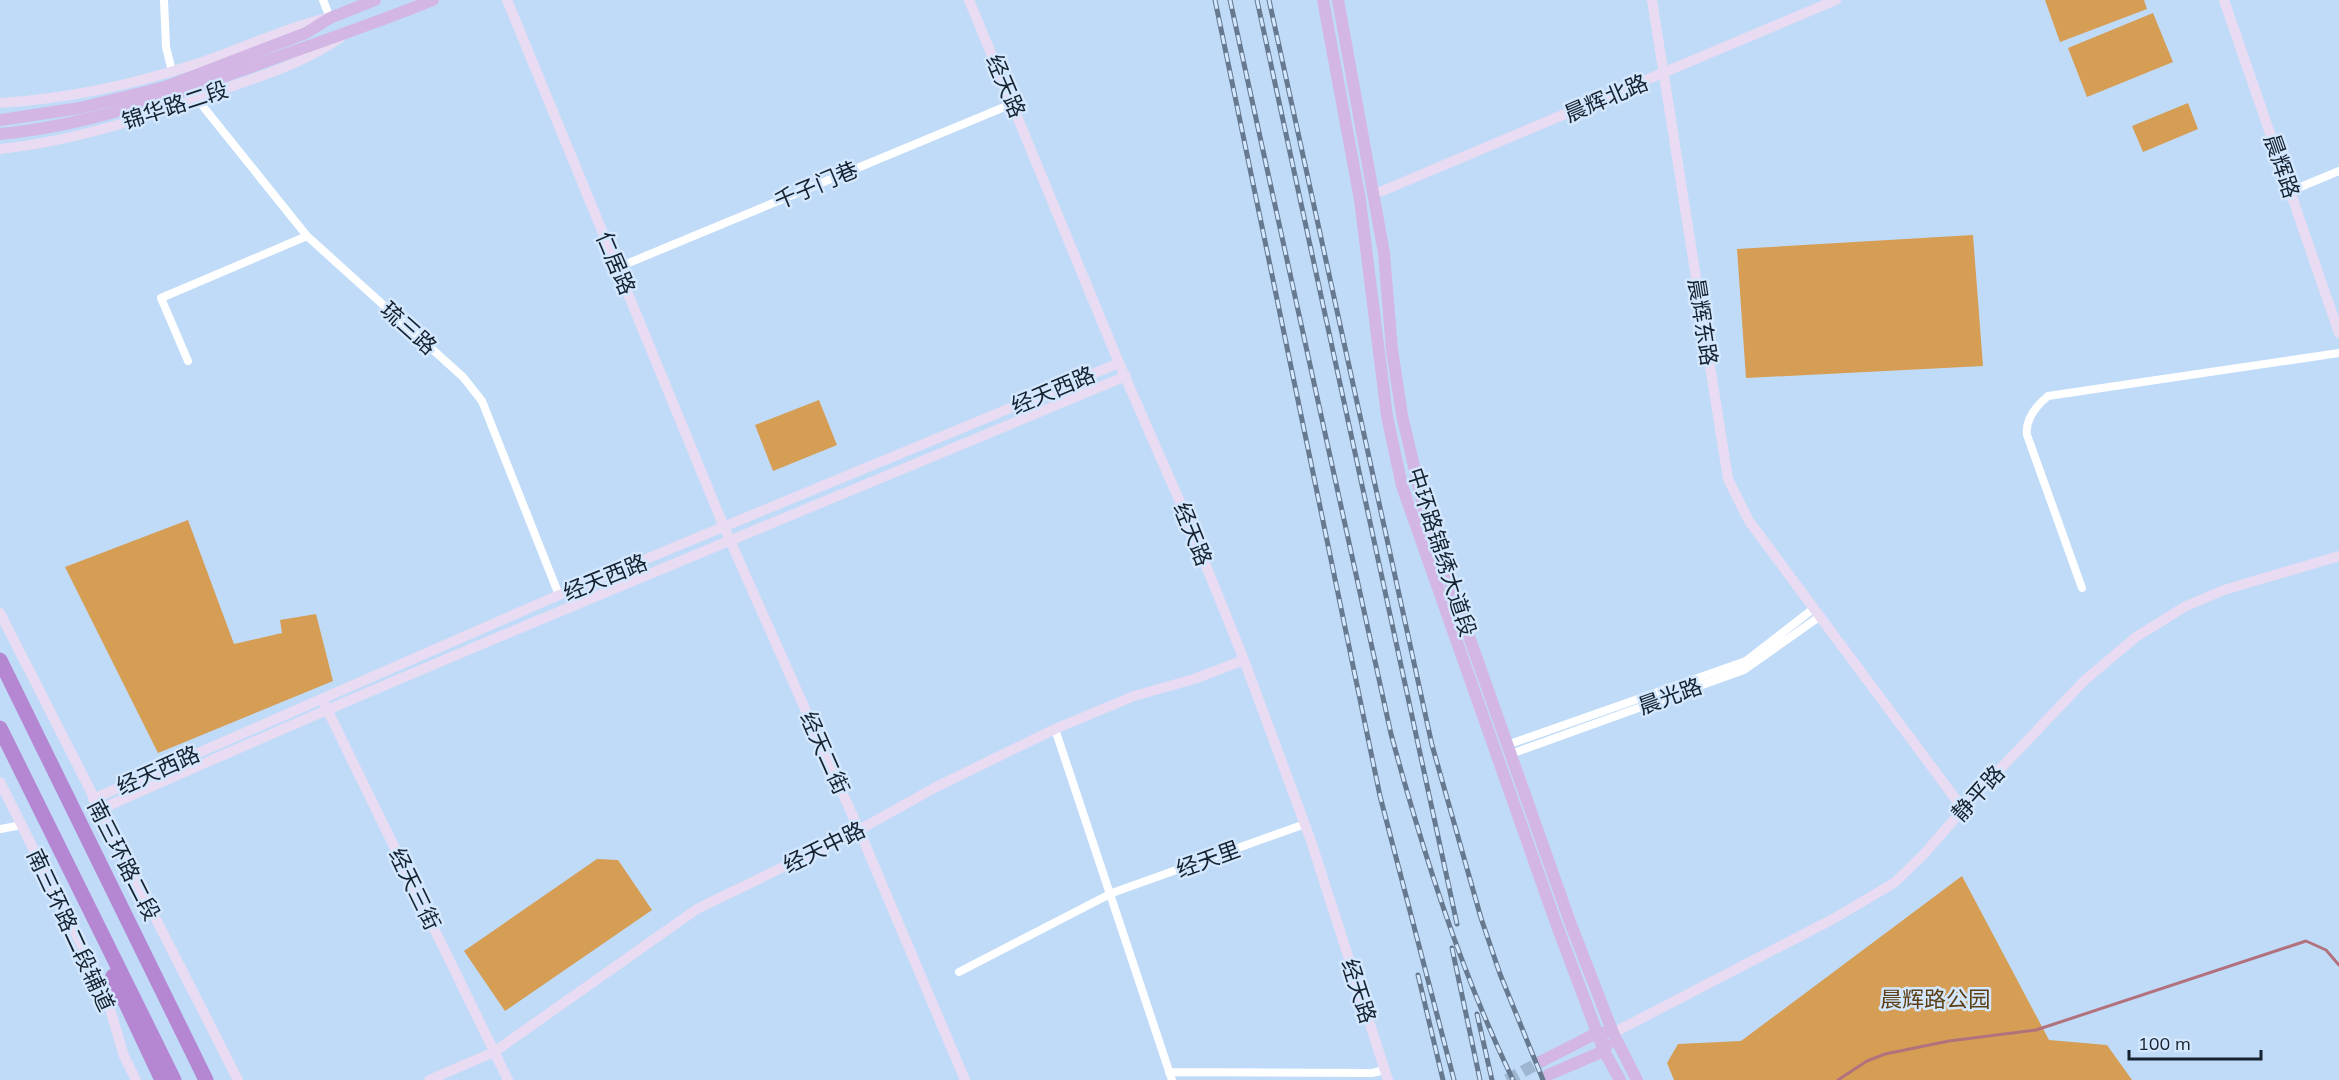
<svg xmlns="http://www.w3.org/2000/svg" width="2339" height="1080" font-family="Mulish,'Noto Sans SC',sans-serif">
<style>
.green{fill:#d69d54}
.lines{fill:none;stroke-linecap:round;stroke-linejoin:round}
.stream{stroke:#b1727e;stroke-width:3}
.primary-tunnel{stroke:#9eb6d0;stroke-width:12;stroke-dasharray:12 6;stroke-linecap:butt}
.street{stroke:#fff;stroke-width:8}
.secondary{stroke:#e9dbf2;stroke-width:10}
.primary{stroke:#d3b6e4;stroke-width:12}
.highway{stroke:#b586d2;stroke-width:15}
.rail-casing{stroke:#66798e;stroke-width:5}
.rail{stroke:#d3e7fe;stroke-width:3;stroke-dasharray:9;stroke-linecap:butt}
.labels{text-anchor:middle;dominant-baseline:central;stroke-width:5;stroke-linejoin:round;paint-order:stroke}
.street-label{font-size:22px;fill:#162230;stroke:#d3e7fe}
.park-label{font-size:22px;fill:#5d3f15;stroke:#d3e7fe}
</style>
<rect width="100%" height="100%" fill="#c0dbf8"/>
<path class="green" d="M2045,0h99l3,9 -87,33z
M2153,13l20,49 -86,35 -19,-49z
M2188,103l10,26 -55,23 -11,-26z
M1973,235l10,131 -237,12 -9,-129z
M819,400l18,45 -64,26 -18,-46z
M188,520l46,124 48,-11 -2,-13 36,-6 17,67 -175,72 -93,-186z
M597,859l21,1 34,50 -147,101 -41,-60z
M1962,876l87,164 58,5 25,35h-458l-7,-17 11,-19 63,-3z"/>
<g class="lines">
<path class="stream" d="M1838,1080l29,-19 18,-7 64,-13 87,-11 270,-89 20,9 13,15"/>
<path class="primary-tunnel" d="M1507,1080l35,-19"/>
<path class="street" d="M164,0l2,47 6,24
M323,0l7,18
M197,99l110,137 156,141 19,24 77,194
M2291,191l48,-20
M619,267l395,-164
M188,361l-27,-63 146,-62
M2082,588l-55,-153c-2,-15 9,-29 21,-39l291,-43
M1055,729l117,351
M1507,745l239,-84 67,-52
M1511,754l233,-84 75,-53
M0,829l22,-4
M959,972l153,-79 193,-69
M1169,1072l203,1 13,-3"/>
<path class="secondary" d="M507,0l217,527 135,303 106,250
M969,0l150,363 65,148 60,149 67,181 77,239
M1652,0l76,479 21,42 214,288
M2224,0l115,333
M0,103c65,-4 131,-18 193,-38 45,-14 87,-36 134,-47
M0,149c76,-8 150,-33 222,-59 41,-15 82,-27 118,-52
M1375,194l461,-194
M0,613l238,467
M324,703l184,377
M0,782l105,210 19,64 12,24
M93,799l466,-204 560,-232
M99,810c339,-152 684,-290 1027,-434
M1613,1033l220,-114 61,-36 30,-29 55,-63 106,-111 51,-43 50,-31 38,-16 115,-34
M429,1080l65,-28 203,-143 162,-79 77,-43 119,-58 79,-33 60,-17 50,-19"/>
<path class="primary" d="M1323,0l37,200 27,216 15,70 155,440 47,125 16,29
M1338,0l46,253 8,97 10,65 22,94 146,413 43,111 24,47
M0,120l80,-12 85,-21 141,-54 24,-15 45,-18
M0,134c85,-8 166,-37 245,-65 63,-23 126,-44 188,-69
M1542,1061l55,-28h8
M1548,1075l56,-24 3,-6"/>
<path class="highway" d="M0,660l206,420
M0,728l174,352
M113,976l49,104"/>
<defs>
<path id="rail" d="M1215,0l165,796 74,284
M1230,0l161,734c32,118 69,236 122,346
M1257,0l200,924
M1269,0l163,745 49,173 19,56 43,106
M1452,948l28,132
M1418,975l25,105
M1477,1014l15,66"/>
</defs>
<use href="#rail" class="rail-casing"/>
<use href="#rail" class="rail"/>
</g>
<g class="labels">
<g class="street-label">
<text transform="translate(1006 86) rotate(67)">经天路</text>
<text transform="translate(1606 98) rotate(-23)">晨辉北路</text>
<text transform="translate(175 105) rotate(-18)">锦华路二段</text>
<text transform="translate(2282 166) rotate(71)">晨辉路</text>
<text transform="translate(816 185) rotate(-23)">千子门巷</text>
<text transform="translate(616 263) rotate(67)">仁居路</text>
<text transform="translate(1703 322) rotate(81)">晨辉东路</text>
<text transform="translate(409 328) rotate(42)">琉三路</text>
<text transform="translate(1053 390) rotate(-23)">经天西路</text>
<text transform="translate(1193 534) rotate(68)">经天路</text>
<text transform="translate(1442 552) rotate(72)">中环路锦绣大道段</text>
<text transform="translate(605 577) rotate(-22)">经天西路</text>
<text transform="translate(1670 696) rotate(-20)">晨光路</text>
<text transform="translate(825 753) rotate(66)">经天二街</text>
<text transform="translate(158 770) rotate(-24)">经天西路</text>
<text transform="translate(1978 793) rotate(-48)">静平路</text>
<text transform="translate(824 847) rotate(-26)">经天中路</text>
<text transform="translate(1208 859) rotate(-20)">经天里</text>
<text transform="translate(124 860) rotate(63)">南三环路二段</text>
<text transform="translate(415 889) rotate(64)">经天三街</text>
<text transform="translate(71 930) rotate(65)">南三环路二段辅道</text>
<text transform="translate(1359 991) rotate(72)">经天路</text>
</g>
<g class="park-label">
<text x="1935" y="999">晨辉路公园</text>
</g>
</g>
<path d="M2129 1050v9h132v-9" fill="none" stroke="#162230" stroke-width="3"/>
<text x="2138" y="1050" font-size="18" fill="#162230" stroke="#d3e7fe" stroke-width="4.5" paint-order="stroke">100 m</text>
</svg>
